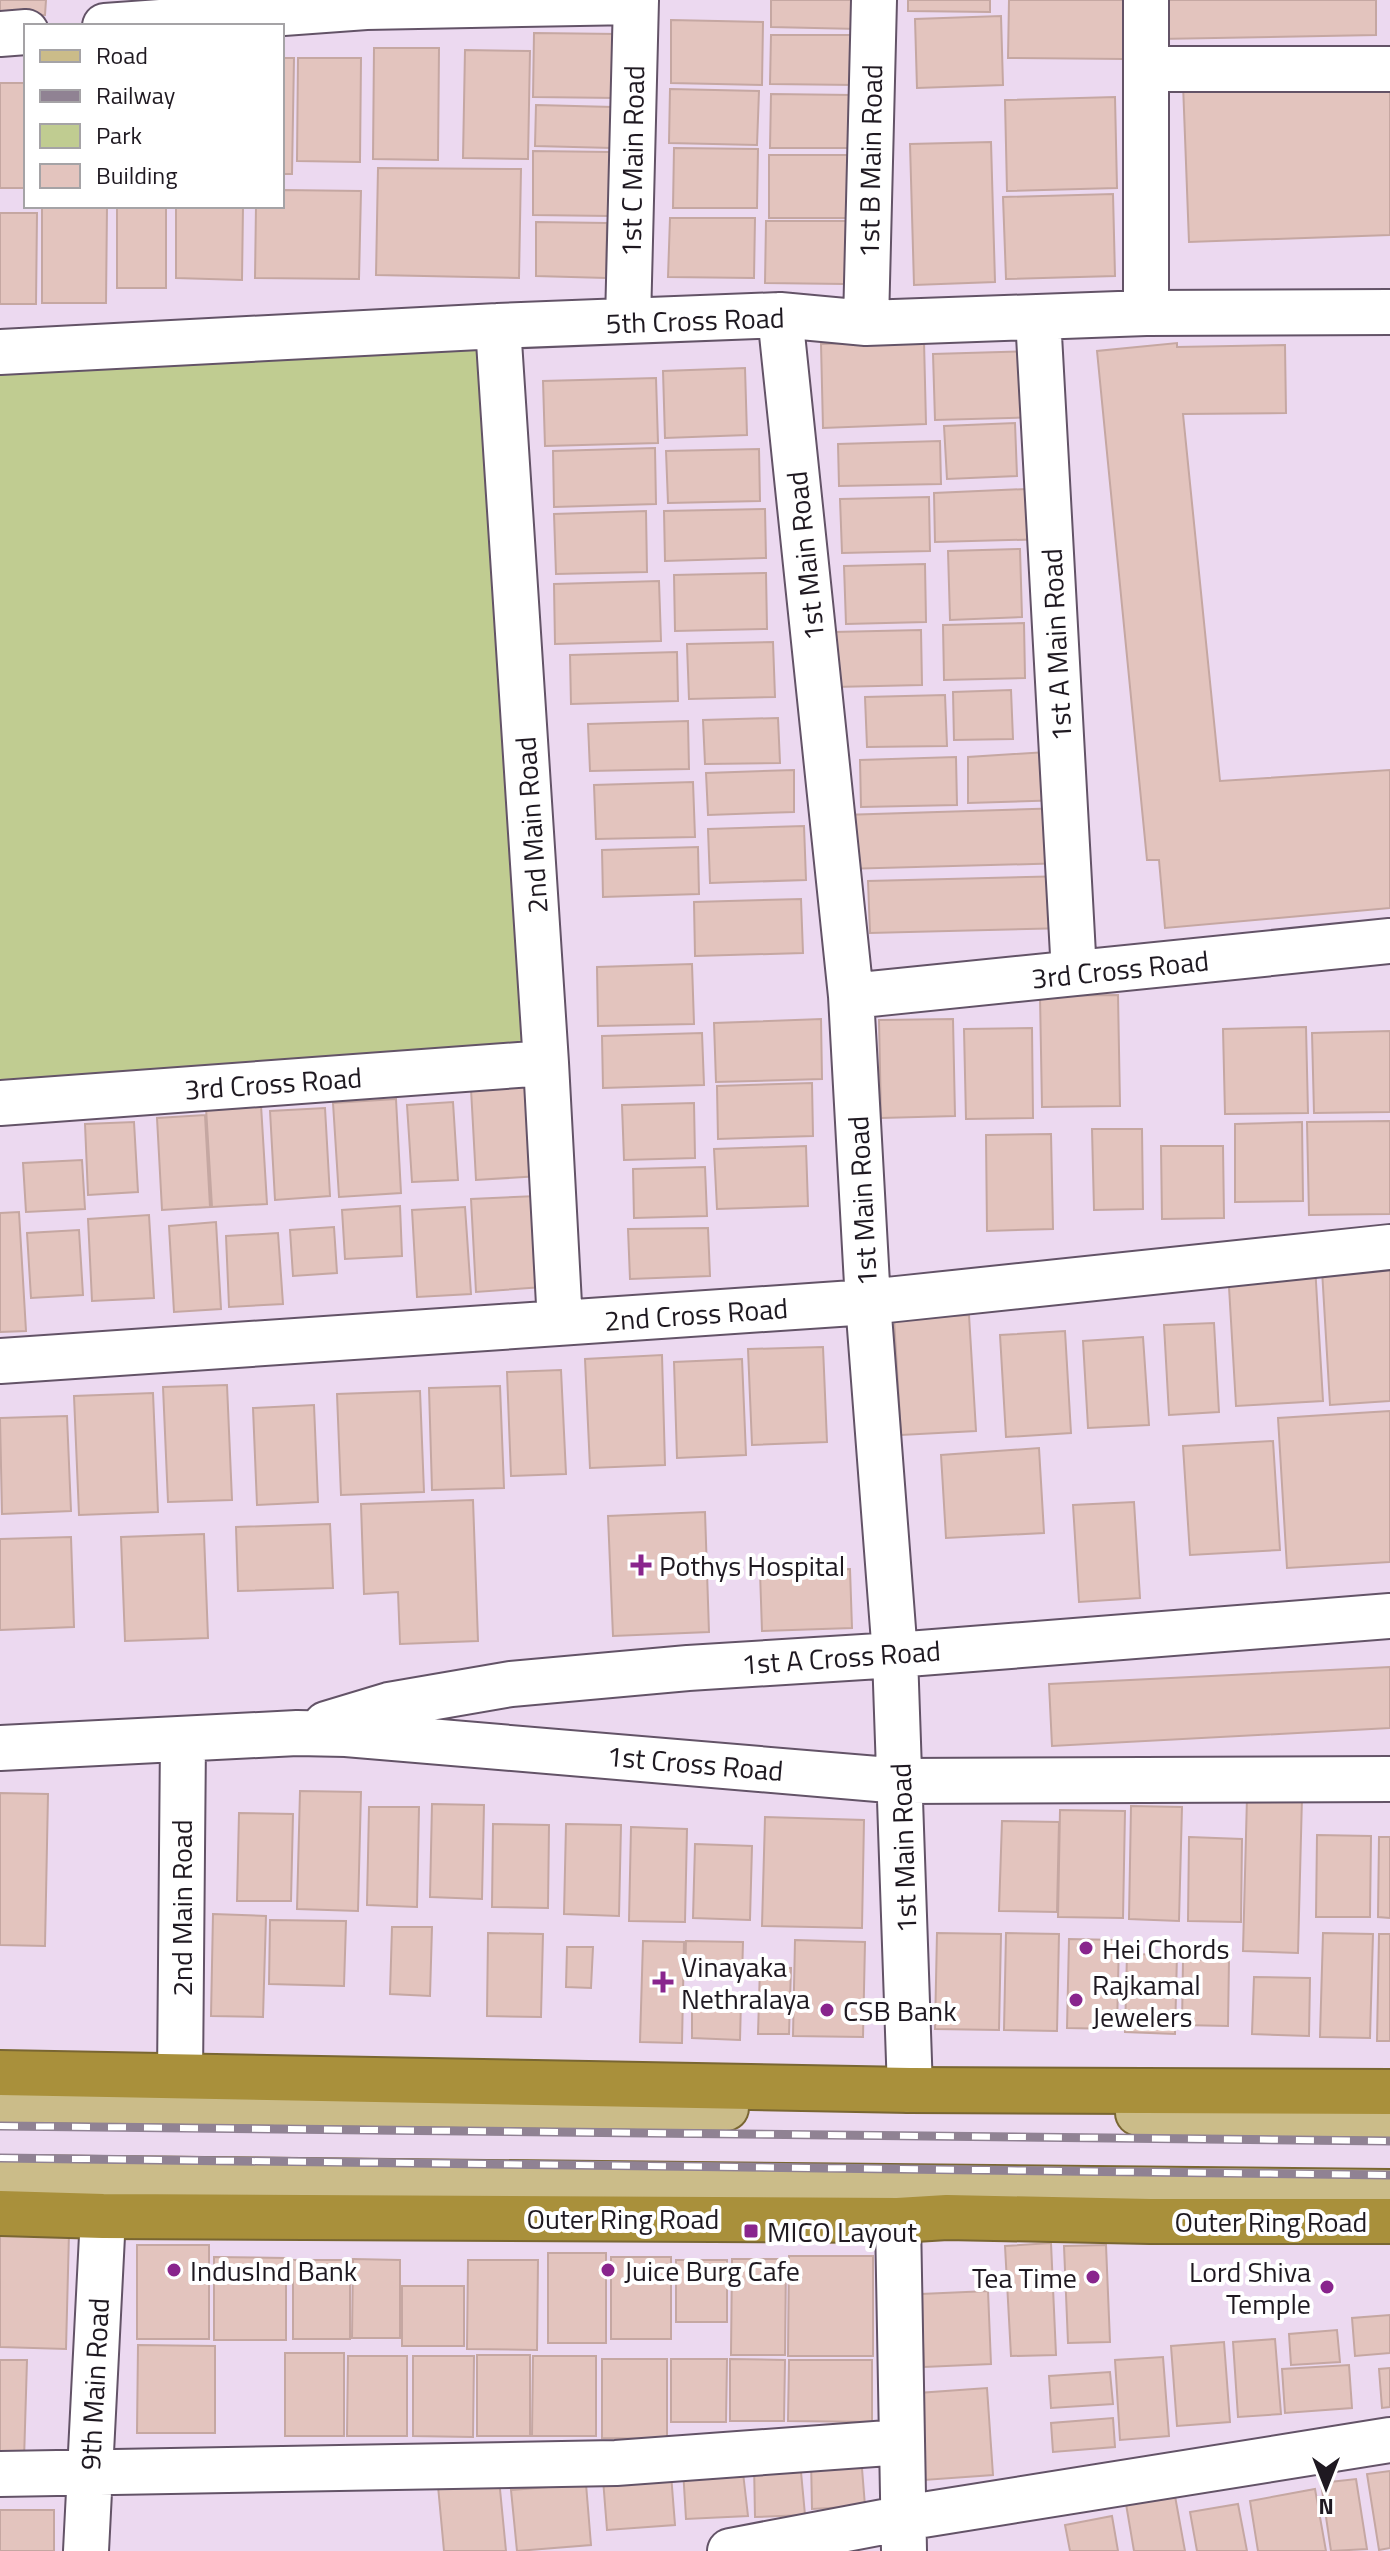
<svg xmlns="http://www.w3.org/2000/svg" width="1390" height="2551" font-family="'Titillium Web',sans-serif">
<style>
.green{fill:#c0cc91}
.building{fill:#e3c4be;stroke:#c5a7a2;stroke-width:2}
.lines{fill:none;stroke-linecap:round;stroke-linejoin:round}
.minor-casing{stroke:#635367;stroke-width:48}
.major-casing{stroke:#796632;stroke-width:48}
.highway-casing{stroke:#796632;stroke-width:48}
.minor{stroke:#fff;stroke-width:44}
.major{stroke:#cbbc89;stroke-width:44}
.highway{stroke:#a9903b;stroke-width:44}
.rail-casing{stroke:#908293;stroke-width:9}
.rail{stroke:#fff;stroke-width:6;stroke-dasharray:18;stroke-linecap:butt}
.poi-dot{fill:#89258d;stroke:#fff;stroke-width:3}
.labels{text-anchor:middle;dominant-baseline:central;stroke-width:8;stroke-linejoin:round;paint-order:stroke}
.street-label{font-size:28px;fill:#1f1921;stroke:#fff}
.poi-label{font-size:28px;fill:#1f1921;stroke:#fff;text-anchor:start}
</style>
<rect width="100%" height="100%" fill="#ecd9f0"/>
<path class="green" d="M498,326l48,737 -546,40v-751z"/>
<path class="building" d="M0,0h46l-1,15h-45z
M771,0h88l-1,29 -87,-2z
M908,0h82v12l-82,-1z
M1009,0h115l-1,59 -115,-1z
M1158,0h218v35l-217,4z
M1001,16l2,69 -86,3 -2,-69z
M671,20l92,2 -1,63 -91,-2z
M534,33l84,1 -1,64 -84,-1z
M771,35h84v50l-85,-1z
M374,48h65l-1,112 -65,-1z
M465,50l65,1 -2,108 -65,-1z
M282,58h12l-2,116h-10z
M298,58h63l-1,104 -63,-1z
M1390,76v159l-201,7 -6,-158z
M0,83h26v105h-26z
M670,89l89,2 -2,54 -88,-2z
M771,94l81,1v53h-82z
M1115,97l2,91 -110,3 -2,-91z
M536,105l77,2 -1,41 -77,-2z
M991,142l4,140 -81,3 -4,-141z
M674,148l84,1 -1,59h-84z
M533,151l77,1v64l-77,-1z
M769,155h85l-1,63h-84z
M378,168l143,1 -2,109 -143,-3z
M282,190l79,1 -2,88 -104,-1 1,-72h26z
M1113,194l2,82 -109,3 -3,-82z
M42,206h65l-1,97h-64z
M117,206h49v82h-49z
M176,206h67l-1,74 -66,-2z
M0,213h37l-1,91h-36z
M670,218h85l-1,60 -86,-1z
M766,221h80l-1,63 -80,-1z
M536,222l71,1 -1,55 -70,-2z
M924,341l2,83 -103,4 -2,-84z
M1177,343v4l108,-2 1,68 -103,1 37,367 170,-11v138l-225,20 -6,-68h-12l-50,-509z
M1039,351l2,66 -106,3 -2,-66z
M745,368l2,67 -82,3 -2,-67z
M656,378l2,65 -113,3 -2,-65z
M1015,423l2,53 -70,3 -3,-53z
M940,441l1,43 -102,2 -1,-42z
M655,448l1,56 -102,3 -1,-56z
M759,449l1,52 -92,2 -2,-52z
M1048,488l2,51 -115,3 -1,-49z
M929,497l1,54 -88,2 -2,-54z
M765,509l1,49 -101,3 -1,-50z
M646,511l1,61 -91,2 -2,-60z
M1020,549l2,68 -72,3 -2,-69z
M925,564l1,58 -80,2 -2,-58z
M766,573l1,56 -92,2 -1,-56z
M659,581l2,60 -106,3 -1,-60z
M1024,623l1,55 -81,2 -1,-55z
M921,630l1,55 -88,2 -1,-55z
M773,642l2,55 -86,2 -2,-55z
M677,652l1,49 -107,3 -1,-49z
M1011,690l2,49 -59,1 -1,-48z
M945,695l2,51 -80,1 -2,-50z
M778,718l2,45 -75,1 -2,-44z
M688,721l1,48 -99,2 -2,-47z
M1062,751l2,49 -96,3v-46z
M956,757l1,48 -96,2 -1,-47z
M794,770v42l-86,3 -2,-42z
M693,782l2,55 -99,2 -2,-54z
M1065,808l3,55 -225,6 -1,-54z
M804,826l2,54 -96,3 -2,-54z
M698,847l1,47 -96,3 -1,-47z
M1069,876l1,52 -200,5 -2,-52z
M801,899l2,54 -108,3 -1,-54z
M692,964l2,60 -96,2 -1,-59z
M1118,995l2,111 -78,1 -2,-111z
M821,1019l1,60 -106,3 -2,-59z
M953,1019l2,97 -74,2 -2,-98z
M1306,1027l2,86 -83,1 -2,-85z
M1032,1028l1,90 -67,1 -2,-90z
M1390,1031v81l-76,1 -2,-80z
M702,1033l2,52 -101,3 -1,-52z
M812,1083l1,53 -95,3 -1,-53z
M534,1086l6,90 -64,4 -5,-91z
M396,1099l5,94 -62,4 -6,-94z
M453,1102l5,78 -46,2 -5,-77z
M694,1103l1,55 -71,2 -2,-55z
M261,1105l6,99 -55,3 -6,-99z
M325,1108l5,88 -55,4 -5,-89z
M205,1115l5,92 -48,3 -5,-92z
M1390,1121v93l-81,1 -2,-93z
M134,1122l4,70 -50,3 -3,-71z
M1302,1122l1,79 -68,1v-78z
M1092,1129h50l1,80 -49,1z
M1051,1134l2,95 -66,2 -1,-96z
M806,1146l2,60 -91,3 -3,-60z
M1161,1146h62l1,72 -62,1z
M82,1160l3,49 -59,3 -3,-49z
M705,1167l2,49 -73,2 -1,-49z
M537,1196l6,91 -67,5 -5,-93z
M400,1206l2,50 -57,3 -3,-49z
M465,1207l6,87 -54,3 -5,-87z
M19,1212l7,119 -26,1v-119z
M149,1215l5,83 -62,3 -4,-82z
M216,1222l5,87 -47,3 -5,-86z
M334,1227l3,46 -44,3 -3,-46z
M708,1228l2,48 -80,3 -2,-50z
M79,1230l4,65 -52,3 -4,-65z
M278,1233l5,71 -54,3 -3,-71z
M1315,1265l8,136 -87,5 -8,-136z
M1390,1266v135l-60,4 -8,-135z
M969,1315l7,116 -75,4 -7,-116z
M1214,1323l5,89 -50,3 -5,-90z
M1065,1331l6,102 -65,4 -6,-102z
M1143,1337l6,88 -61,3 -5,-87z
M823,1347l4,95 -75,3 -4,-96z
M662,1355l3,110 -75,3 -5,-109z
M742,1359l4,96 -69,3 -3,-96z
M561,1370l5,104 -55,2 -4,-104z
M227,1385l5,115 -64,2 -5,-115z
M500,1386l4,102 -72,2 -3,-102z
M420,1391l4,101 -83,3 -4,-101z
M153,1393l5,119 -79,3 -5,-119z
M314,1405l4,97 -61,3 -4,-97z
M1390,1411v151l-103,6 -9,-150z
M67,1416l4,95 -69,3 -2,-96z
M1273,1441l7,109 -90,5 -7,-109z
M1039,1448l5,85 -98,5 -5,-83z
M473,1500l5,141 -78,3 -2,-52 -34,2 -3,-90z
M1134,1502l6,96 -61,4 -6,-97z
M705,1512l4,120 -96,4 -5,-120z
M330,1524l3,64 -95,3 -2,-64z
M204,1534l4,104 -83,3 -4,-104z
M71,1537l3,90 -74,3v-91z
M850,1569l2,59 -90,3 -2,-59z
M1390,1667v61l-338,18 -3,-62z
M300,1791l61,1 -3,119 -61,-2z
M0,1793l48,1 -3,152 -45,-1z
M1247,1797h55l-4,156 -55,-2z
M432,1804l52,1 -2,94 -52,-2z
M1131,1806l51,1 -3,114 -50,-2z
M369,1807h50l-2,100 -50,-2z
M1060,1810l65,1 -2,107 -65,-1z
M239,1813l54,1 -2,87h-54z
M765,1817l99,3 -2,108 -100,-2z
M1002,1821l57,1 -2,90 -58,-1z
M493,1824l56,1 -1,83 -56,-1z
M566,1824l55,1 -2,91 -55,-2z
M631,1827l56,2 -2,93 -56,-1z
M1317,1835l54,1 -1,81h-54z
M1189,1837l53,2 -1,83 -53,-1z
M1379,1837h11v81l-12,-1z
M695,1844l57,2 -2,74 -57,-2z
M213,1914l53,2 -3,101 -52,-1z
M270,1920l76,1 -2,65 -75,-2z
M392,1927h40l-2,69 -40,-2z
M488,1933l55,1 -2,83 -54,-1z
M937,1933l64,1 -2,96 -64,-1z
M1006,1933l53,1 -2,97 -53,-1z
M1323,1933l50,1 -3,104 -50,-1z
M1379,1934h11v107h-13z
M1069,1939l50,1 -2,89 -50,-1z
M795,1940l70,2 -2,95 -70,-1z
M643,1941l41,1 -2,101 -42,-1z
M686,1941l57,1 -1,35 -57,-1z
M567,1947h26l-2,41 -25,-1z
M1127,1954l50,1 -2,79 -50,-2z
M1183,1960h46l-1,66 -46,-1z
M760,1967l31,1 -2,66h-31z
M1254,1977l56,1 -1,58 -57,-2z
M692,1998l49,2 -1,40 -48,-2z
M0,2231l69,2 -3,116 -66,-2z
M1051,2243l5,112 -45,1 -6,-110z
M137,2245h72v94h-72z
M1106,2245l4,97 -42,1 -4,-97z
M548,2253h58v90h-58z
M789,2256h84v100h-85z
M214,2257l72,1v82h-72z
M611,2257h60v82h-60z
M353,2259l47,1v78h-48z
M732,2259h54l-1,96h-54z
M293,2260h57v79h-57z
M468,2260h70l-1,90 -70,-1z
M676,2260h51v62h-51z
M402,2286h62v60h-62z
M988,2291l3,73 -67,3 -3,-73z
M1390,2315v38l-35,3 -3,-38z
M1337,2330l3,32 -49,3 -2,-31z
M1275,2339l6,75 -43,3 -5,-75z
M1224,2342l6,80 -53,4 -6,-80z
M138,2345l77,1v87h-78z
M285,2353h59v83h-59z
M477,2355h53v81h-53z
M348,2356h59v80h-60z
M413,2356h61l-1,81 -60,-1z
M533,2356h63v80h-64z
M1163,2357l6,79 -49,4 -5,-80z
M602,2359h65v80l-65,-1z
M671,2359h56l-1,63h-55z
M730,2359l55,1 -1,61h-54z
M0,2360h27l-3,100 -24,-1z
M789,2360h83v62l-84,-1z
M1349,2365l3,43 -67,5 -3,-44z
M1390,2368v39l-8,1 -3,-39z
M1110,2372l3,32 -62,4 -2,-32z
M987,2388l6,87 -69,5 -6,-87z
M1113,2418l2,29 -62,5 -2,-29z
M861,2456l4,50 -53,3 -1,-50z
M800,2461l5,54 -50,2 -1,-54z
M742,2464l6,52 -62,3 -3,-50z
M1390,2471v77l-11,2 -12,-76z
M671,2474l4,51 -68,5 -4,-51z
M499,2479l7,72h-62l-6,-65z
M1356,2479l11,70 -36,2 -10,-68z
M586,2484l5,61 -74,6 -6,-61z
M1315,2489l11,62h-68l-8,-50z
M1175,2496l10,55h-51l-8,-47z
M1238,2504l9,47h-50l-7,-39z
M0,2510h54v41h-54z
M1112,2516l6,35h-48l-5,-26z"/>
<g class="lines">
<defs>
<path id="minor" d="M1146,0v313
M105,26l261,-19 270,-5
M0,34l26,-2
M1146,69h244
M780,315l71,681 17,306 27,353 15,435
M1038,317l36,656
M628,321l8,-321
M866,323l8,-323
M498,326l48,737 14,260
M0,352l498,-26 282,-11 86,8 280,-10 244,-1
M851,996l539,-55
M0,1103l546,-40
M0,1361l868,-59 522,-55
M326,1724l63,-19 122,-21 177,-16 207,-13 495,-39
M0,1748l297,-15 49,1 555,47 489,-2
M180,2077l3,-338
M898,2220l6,331
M0,2474l616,-11 286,-21
M86,2551l17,-335
M730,2551l174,-33 486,-78"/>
<path id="major" d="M0,2100l726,8
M1138,2113l252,2
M0,2178l1390,14"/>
<path id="highway" d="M0,2073l910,17 480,2
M0,2213l103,3 795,4 49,-3 203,4h240"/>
</defs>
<use href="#minor" class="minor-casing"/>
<use href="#major" class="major-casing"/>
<use href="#highway" class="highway-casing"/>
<use href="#minor" class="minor"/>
<use href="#major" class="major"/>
<use href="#highway" class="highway"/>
<defs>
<path id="rail" d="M0,2126l1390,15
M0,2158l1390,17"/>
</defs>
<use href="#rail" class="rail-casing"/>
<use href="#rail" class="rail"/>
</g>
<g class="poi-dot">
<path d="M637 1553h8v8h8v8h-8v8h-8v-8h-8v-8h8z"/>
<circle cx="1086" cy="1948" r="8"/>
<path d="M659 1970h8v8h8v8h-8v8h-8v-8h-8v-8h8z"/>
<circle cx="1076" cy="2000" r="8"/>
<circle cx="827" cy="2010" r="8"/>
<rect x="743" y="2223" width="16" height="16" rx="4"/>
<circle cx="174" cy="2270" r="8"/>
<circle cx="608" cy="2270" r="8"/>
<circle cx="1093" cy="2277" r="8"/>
<circle cx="1327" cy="2287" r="8"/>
</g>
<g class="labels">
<g class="street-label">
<text transform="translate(632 161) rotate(-89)">1st C Main Road</text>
<text transform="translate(870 161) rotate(-89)">1st B Main Road</text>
<text transform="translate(695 320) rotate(-2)">5th Cross Road</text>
<text transform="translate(805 556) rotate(-96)">1st Main Road</text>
<text transform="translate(1056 645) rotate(-93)">1st A Main Road</text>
<text transform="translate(531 825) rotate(-94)">2nd Main Road</text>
<text transform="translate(1120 969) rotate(-6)">3rd Cross Road</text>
<text transform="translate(273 1083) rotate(-4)">3rd Cross Road</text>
<text transform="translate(862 1201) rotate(-93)">1st Main Road</text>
<text transform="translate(696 1314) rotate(-4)">2nd Cross Road</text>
<text transform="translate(841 1657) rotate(-4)">1st A Cross Road</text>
<text transform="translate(695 1763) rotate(5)">1st Cross Road</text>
<text transform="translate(903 1848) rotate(-92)">1st Main Road</text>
<text transform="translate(181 1908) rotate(-90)">2nd Main Road</text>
<text x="623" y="2218">Outer Ring Road</text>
<text x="1271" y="2221">Outer Ring Road</text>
<text transform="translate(94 2384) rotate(-87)">9th Main Road</text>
</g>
<g class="poi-label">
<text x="659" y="1565">Pothys Hospital</text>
<text x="1102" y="1948">Hei Chords</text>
<text x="681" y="1966">Vinayaka<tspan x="681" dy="32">Nethralaya</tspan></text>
<text x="1092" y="1984">Rajkamal<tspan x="1092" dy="32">Jewelers</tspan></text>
<text x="843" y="2010">CSB Bank</text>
<text x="767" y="2231">MICO Layout</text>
<text x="190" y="2270">IndusInd Bank</text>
<text x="624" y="2270">Juice Burg Cafe</text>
<text x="1311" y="2271" text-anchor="end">Lord Shiva<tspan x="1311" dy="32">Temple</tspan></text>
<text x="1077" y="2277" text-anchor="end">Tea Time</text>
</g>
</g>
<rect x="24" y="24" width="260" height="184" fill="#ffffff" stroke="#a5a3a6" stroke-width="2"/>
<rect x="40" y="50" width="40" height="12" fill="#cbbc89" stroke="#a5a3a6" stroke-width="2"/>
<text x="96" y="64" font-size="24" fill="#1f1921">Road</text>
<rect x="40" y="90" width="40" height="12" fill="#908293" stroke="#a5a3a6" stroke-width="2"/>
<text x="96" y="104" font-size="24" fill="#1f1921">Railway</text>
<rect x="40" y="124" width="40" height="24" fill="#c0cc91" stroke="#a5a3a6" stroke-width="2"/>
<text x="96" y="144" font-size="24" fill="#1f1921">Park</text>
<rect x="40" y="164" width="40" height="24" fill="#e3c4be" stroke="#a5a3a6" stroke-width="2"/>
<text x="96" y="184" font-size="24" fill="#1f1921">Building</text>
<g transform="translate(1326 2487) rotate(180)" stroke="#ffffff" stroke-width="6" paint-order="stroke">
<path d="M0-6L14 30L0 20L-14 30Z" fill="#1f1921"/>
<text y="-12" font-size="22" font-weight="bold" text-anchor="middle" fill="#1f1921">N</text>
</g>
</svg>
